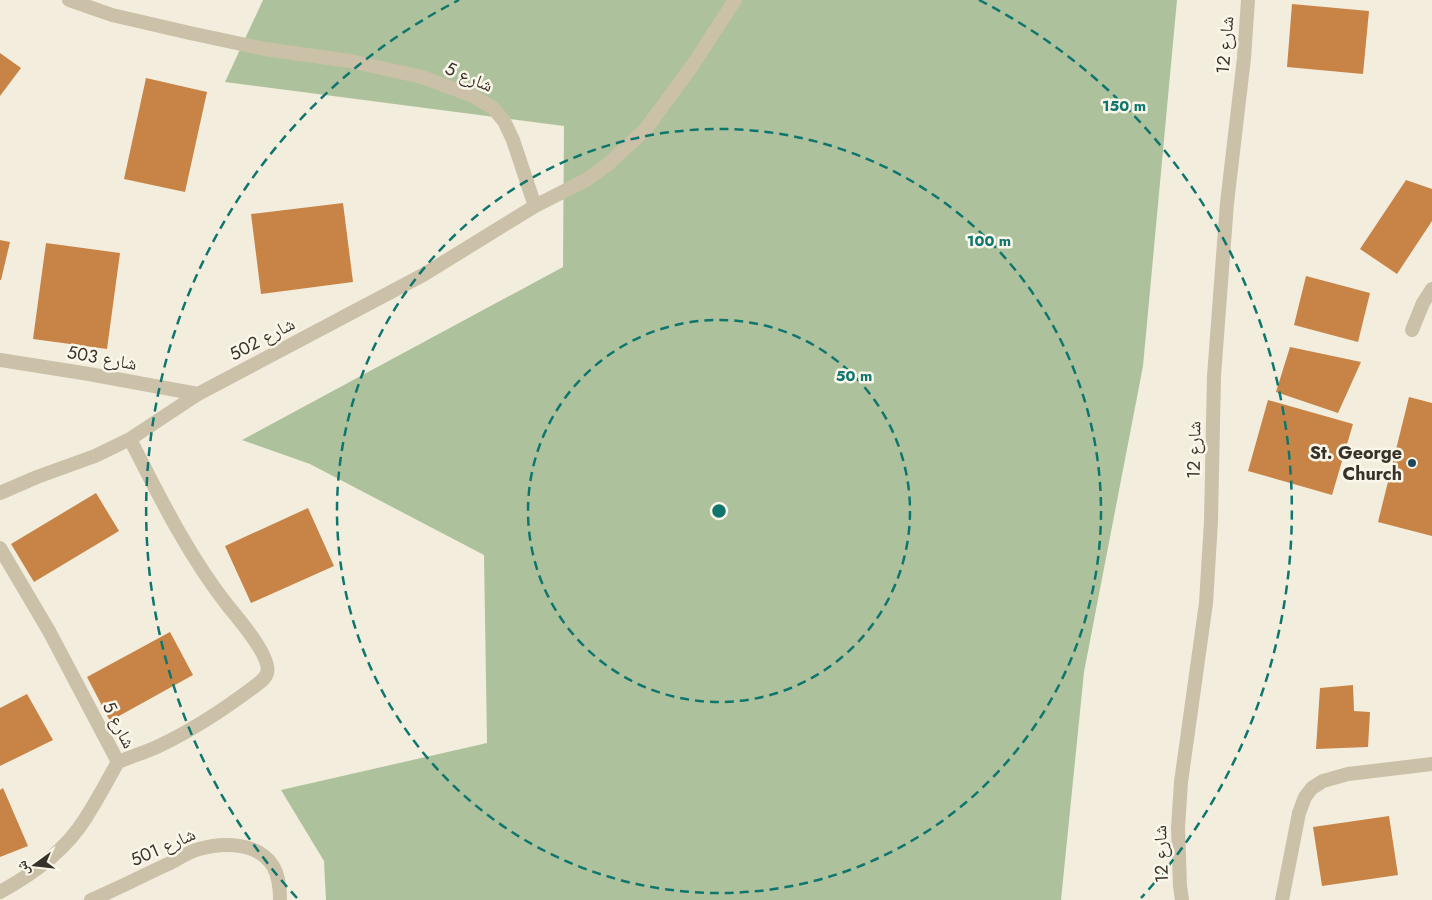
<svg xmlns="http://www.w3.org/2000/svg" width="1432" height="900" font-family="Jost,'Noto Naskh Arabic',sans-serif">
<style>
.green{fill:#adc29c}
.building{fill:#c88446}
.lines{fill:none;stroke-linecap:round;stroke-linejoin:round}
.minor{stroke:#cbc0a8;stroke-width:14}
.ring{fill:none;stroke:#0f766e;stroke-width:2.5;stroke-dasharray:9 6}
.poi-dot{fill:#1d485a;stroke:#faf6e9;stroke-width:2}
.labels{text-anchor:middle;dominant-baseline:central;stroke-width:5;stroke-linejoin:round;paint-order:stroke}
.street-label{font-size:18px;fill:#383129;stroke:#faf6e9}
.poi-label{font-size:18px;font-weight:bold;fill:#383129;stroke:#faf6e9;text-anchor:end}
.centre{fill:#0f766e;stroke:#faf6e9;stroke-width:2.5}
.ring-label{font-size:15px;text-anchor:middle;font-weight:bold;fill:#0f766e;stroke:#faf6e9;stroke-width:5;stroke-linejoin:round;paint-order:stroke}
</style>
<rect width="100%" height="100%" fill="#f3eddd"/>
<path class="green" d="M263,0h914l-34,366 -59,306 -23,228h-735l-2,-39 -43,-71 206,-47 -3,-188 -174,-91 -68,-24 321,-173 1,-141 -339,-44z"/>
<path class="building" d="M1292,4l77,7 -6,63 -76,-7z
M0,53l21,15 -21,28z
M146,78l61,14 -22,100 -61,-13z
M1406,180l26,9v32l-35,53 -37,-25z
M343,203l10,79 -92,12 -10,-80z
M0,240l10,2 -9,38h-1z
M46,243l74,10 -13,96 -74,-10z
M1306,276l64,17 -12,49 -64,-17z
M1290,347l71,15 -23,51 -62,-21z
M1409,397l23,6v133l-54,-14z
M1268,400l85,24 -21,71 -84,-24z
M96,493l23,38 -85,51 -23,-38z
M308,508l26,58 -83,37 -26,-57z
M170,632l23,43 -83,46 -23,-44z
M1353,685l1,26 16,1 -2,35 -52,2 4,-61z
M27,694l26,46 -53,26v-58z
M3,788l25,58 -28,11v-67z
M1389,816l9,59 -76,11 -9,-59z"/>
<g class="lines">
<path class="minor" d="M69,0l43,15 78,18 75,16 85,12 72,16 51,19 20,12 11,13 9,19 22,66
M1412,330l11,-27 9,-14
M0,360l89,14 109,20
M0,493l37,-16 58,-21 35,-17 68,-45 225,-119 112,-69 51,-26 21,-15 38,-35 47,-64 43,-66
M0,548l49,83 69,131
M118,762c14,-6 29,-10 43,-17 31,-15 62,-35 90,-56 5,-4 14,-9 16,-16 5,-15 -29,-55 -39,-67 -40,-51 -69,-110 -98,-167
M0,892c33,-18 65,-41 85,-73 12,-18 22,-38 33,-57
M91,900c26,-11 51,-24 77,-36 10,-5 20,-12 31,-15 24,-7 59,-7 74,17 6,10 7,23 7,34
M1182,900l-2,-14 -2,-58 3,-46 25,-179 5,-82 3,-145 13,-173 17,-145 4,-58
M1282,900l17,-87 6,-16 7,-9 11,-7 25,-7 84,-10"/>
</g>
<g class="ring">
<circle cx="719" cy="511" r="191"/>
<circle cx="719" cy="511" r="382"/>
<path d="M297 898A573 573 0 0 1 459 0M979 0A573 573 0 0 1 1141 898"/>
</g>
<circle class="poi-dot" cx="1412" cy="463" r="5"/>
<g class="labels">
<g class="street-label">
<text transform="translate(1225 45) rotate(-85)">شارع 12</text>
<text transform="translate(469 77) rotate(23)">شارع 5</text>
<text transform="translate(262 339) rotate(-28)">شارع 502</text>
<text transform="translate(102 358) rotate(10)">شارع 503</text>
<text transform="translate(1194 450) rotate(-89)">شارع 12</text>
<text transform="translate(119 725) rotate(63)">شارع 5</text>
<text transform="translate(163 847) rotate(-24)">شارع 501</text>
<text transform="translate(1161 854) rotate(-92)">شارع 12</text>
</g>
<g class="poi-label">
<text x="1402" y="453">St. George<tspan x="1402" dy="21">Church</tspan></text>
</g>
</g>
<circle cx="719" cy="511" r="8" class="centre"/>
<g class="ring-label">
<text x="1124" y="111">150 m</text>
<text x="989" y="246">100 m</text>
<text x="854" y="381">50 m</text>
</g>
<g transform="translate(35 865) rotate(255)" stroke="#faf6e9" stroke-width="4" paint-order="stroke">
<path d="M0-4L9 19L0 12L-9 19Z" fill="#383129"/>
<text y="-8" font-size="14" font-weight="bold" text-anchor="middle" fill="#383129">ش</text>
</g>
</svg>
